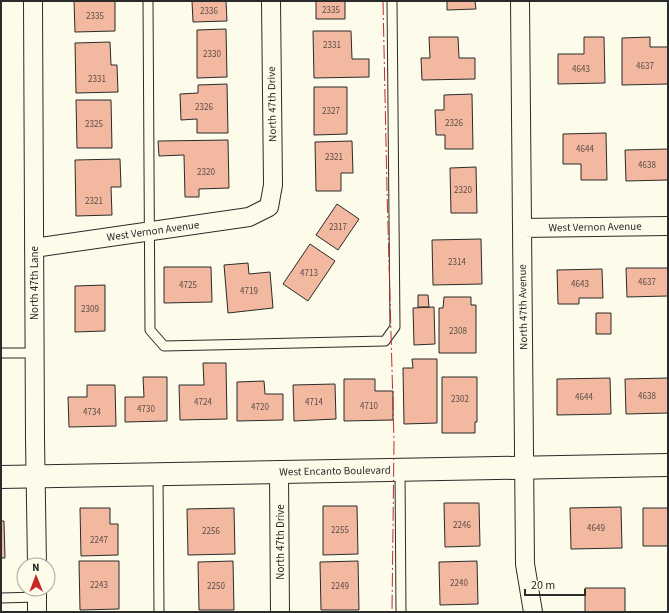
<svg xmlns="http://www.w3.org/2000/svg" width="669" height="613" font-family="'Source Sans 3',sans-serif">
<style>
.building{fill:#f2b8a0;stroke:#2b2b2b}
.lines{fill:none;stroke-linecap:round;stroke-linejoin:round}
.service-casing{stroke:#2b2b2b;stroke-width:11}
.minor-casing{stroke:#2b2b2b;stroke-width:20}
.tertiary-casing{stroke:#2b2b2b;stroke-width:24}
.service{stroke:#fdfbea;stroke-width:9}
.minor{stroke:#fdfbea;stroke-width:18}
.tertiary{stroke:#fdfbea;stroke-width:22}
.power{stroke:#c62828;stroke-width:1;stroke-dasharray:14 3 2 3;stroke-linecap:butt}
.labels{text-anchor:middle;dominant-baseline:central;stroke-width:3;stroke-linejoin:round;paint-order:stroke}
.number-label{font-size:9px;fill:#5d4e48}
.street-label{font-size:11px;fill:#2b2b2b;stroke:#fdfbea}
</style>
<rect width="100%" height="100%" fill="#fdfbea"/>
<path class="building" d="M74,1h41v30l-40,1z
M192,1h34l1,20 -34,1z
M316,1h29v18h-29z
M447,1h28l1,8 -29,1z
M226,29l1,48 -30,1v-48z
M313,31h38l1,28h17v18l-55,1z
M429,37h29l1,21h16v21l-53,1 -1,-22h9z
M584,37h20l1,46 -47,1v-30h26z
M650,37v10h18v37l-46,1v-47z
M110,42l1,23h6l1,27 -42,1 -1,-50z
M227,84l1,49h-31v-14l-16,1 -1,-26 18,-1v-8z
M314,87h33v47l-33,1z
M472,94l1,55h-28v-14h-9l-1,-25h9v-15z
M76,100h35l1,48h-35z
M606,133l1,47h-26v-16h-18v-30z
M228,140l1,48 -30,1v8h-14l-1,-42 -25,1 -1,-15z
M352,141l1,32h-12v18h-25l-1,-49z
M668,149v31l-42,1 -1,-31z
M120,159l1,28h-10l1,28 -36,1 -1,-56z
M476,167l1,46h-26l-1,-45z
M337,204l22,15 -21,31 -22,-15z
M481,239l1,45 -49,1 -1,-45z
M310,244l25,17 -27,40 -25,-17z
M248,263l1,11 21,-2 3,36 -45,5 -4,-48z
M164,267h47l1,35 -48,1z
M626,268h42v28l-41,1z
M602,269l1,29h-24v6h-21l-1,-34z
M105,285v46l-30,1v-46z
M418,295h10l1,12h-11z
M444,297h27v8h5v48h-37v-45h4z
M434,307l1,37 -21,1 -1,-37z
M596,313h15v21h-15z
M412,359h25v64l-33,1 -1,-56h10z
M203,363h23l1,56 -47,1 -1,-35h25z
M143,377h24v44l-42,1v-25h19z
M442,377h35v45h-2v11h-33z
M610,378l1,36 -54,1v-36z
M668,378v35l-42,1 -1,-35z
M344,379h31v12h18v29l-49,1z
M264,381l1,13h18v26l-46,1v-39z
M335,384l1,35 -42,2 -1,-36z
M87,385h28l1,41 -47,1 -1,-30h19z
M444,503h35l1,43 -35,1z
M323,506h34l1,48 -35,1z
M621,507l1,41 -51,1 -1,-41z
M80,508h30v16h8v31l-37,1z
M234,508l1,46 -47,1 -1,-46z
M643,508h25v38h-25z
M1,521h3l1,37h-4z
M79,561h40v48l-39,1z
M233,561l1,49h-35l-1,-48z
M358,561l1,49h-38l-1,-48z
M477,561l1,43 -38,1 -1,-43z
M585,588h40v24h-40z"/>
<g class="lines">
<defs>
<path id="service" d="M148,1l2,329 14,16 221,-5 10,-14 -3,-326
M1,353h33
M400,470l1,142
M158,474l1,138
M1,598l36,-1"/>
<path id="minor" d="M33,1l2,438 2,126
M520,1l5,563 8,48
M522,228l146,-2
M34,248l215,-31 20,-10 4,-22 -2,-184
M279,472l1,140
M37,589v23"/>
<path id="tertiary" d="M1,477l667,-12"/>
</defs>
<use href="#service" class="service-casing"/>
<use href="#minor" class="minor-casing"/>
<use href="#tertiary" class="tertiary-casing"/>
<use href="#service" class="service"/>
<use href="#minor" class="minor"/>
<use href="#tertiary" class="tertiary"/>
<path class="power" d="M383,1l4,189 7,251 -2,171"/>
</g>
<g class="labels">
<g class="number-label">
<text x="331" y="10">2335</text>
<text x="209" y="11">2336</text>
<text x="95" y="16">2335</text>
<text x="332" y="45">2331</text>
<text x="212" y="54">2330</text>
<text x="645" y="66">4637</text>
<text x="581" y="69">4643</text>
<text x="97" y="79">2331</text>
<text x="204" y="107">2326</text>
<text x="331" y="111">2327</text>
<text x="454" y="123">2326</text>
<text x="94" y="124">2325</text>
<text x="585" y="149">4644</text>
<text x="334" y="157">2321</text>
<text x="647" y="165">4638</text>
<text x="206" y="172">2320</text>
<text x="463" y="190">2320</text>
<text x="94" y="201">2321</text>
<text x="338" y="227">2317</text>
<text x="457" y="262">2314</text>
<text x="309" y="273">4713</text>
<text x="647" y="282">4637</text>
<text x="580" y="284">4643</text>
<text x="188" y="285">4725</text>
<text x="249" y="291">4719</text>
<text x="90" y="309">2309</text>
<text x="458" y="331">2308</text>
<text x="647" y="396">4638</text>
<text x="584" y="397">4644</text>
<text x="460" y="399">2302</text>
<text x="203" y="402">4724</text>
<text x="314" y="402">4714</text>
<text x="369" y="406">4710</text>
<text x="260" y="407">4720</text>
<text x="146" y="409">4730</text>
<text x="92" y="412">4734</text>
<text x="462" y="525">2246</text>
<text x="596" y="528">4649</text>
<text x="340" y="530">2255</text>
<text x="211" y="531">2256</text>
<text x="99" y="540">2247</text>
<text x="459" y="583">2240</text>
<text x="99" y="585">2243</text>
<text x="216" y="586">2250</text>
<text x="340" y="586">2249</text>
</g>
<g class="street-label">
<text transform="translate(272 104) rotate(-91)">North 47th Drive</text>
<text transform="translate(595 227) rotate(-1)">West Vernon Avenue</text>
<text transform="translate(153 231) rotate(-8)">West Vernon Avenue</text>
<text transform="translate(34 283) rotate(-90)">North 47th Lane</text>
<text transform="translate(523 307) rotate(-91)">North 47th Avenue</text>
<text transform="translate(335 471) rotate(-1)">West Encanto Boulevard</text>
<text transform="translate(280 542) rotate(-90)">North 47th Drive</text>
</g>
</g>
<rect width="669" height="613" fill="none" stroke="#2b2b2b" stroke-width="4"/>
<g transform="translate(36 577) rotate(359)"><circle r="19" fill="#fdfbea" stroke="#a9a89e"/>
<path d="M0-3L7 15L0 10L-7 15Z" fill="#c62828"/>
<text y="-6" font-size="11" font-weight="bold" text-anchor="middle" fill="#2b2b2b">N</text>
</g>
<path d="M525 589v6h60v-6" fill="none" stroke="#2b2b2b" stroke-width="2"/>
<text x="531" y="589" font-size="12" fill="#2b2b2b" stroke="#fdfbea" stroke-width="3" paint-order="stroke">20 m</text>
</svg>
